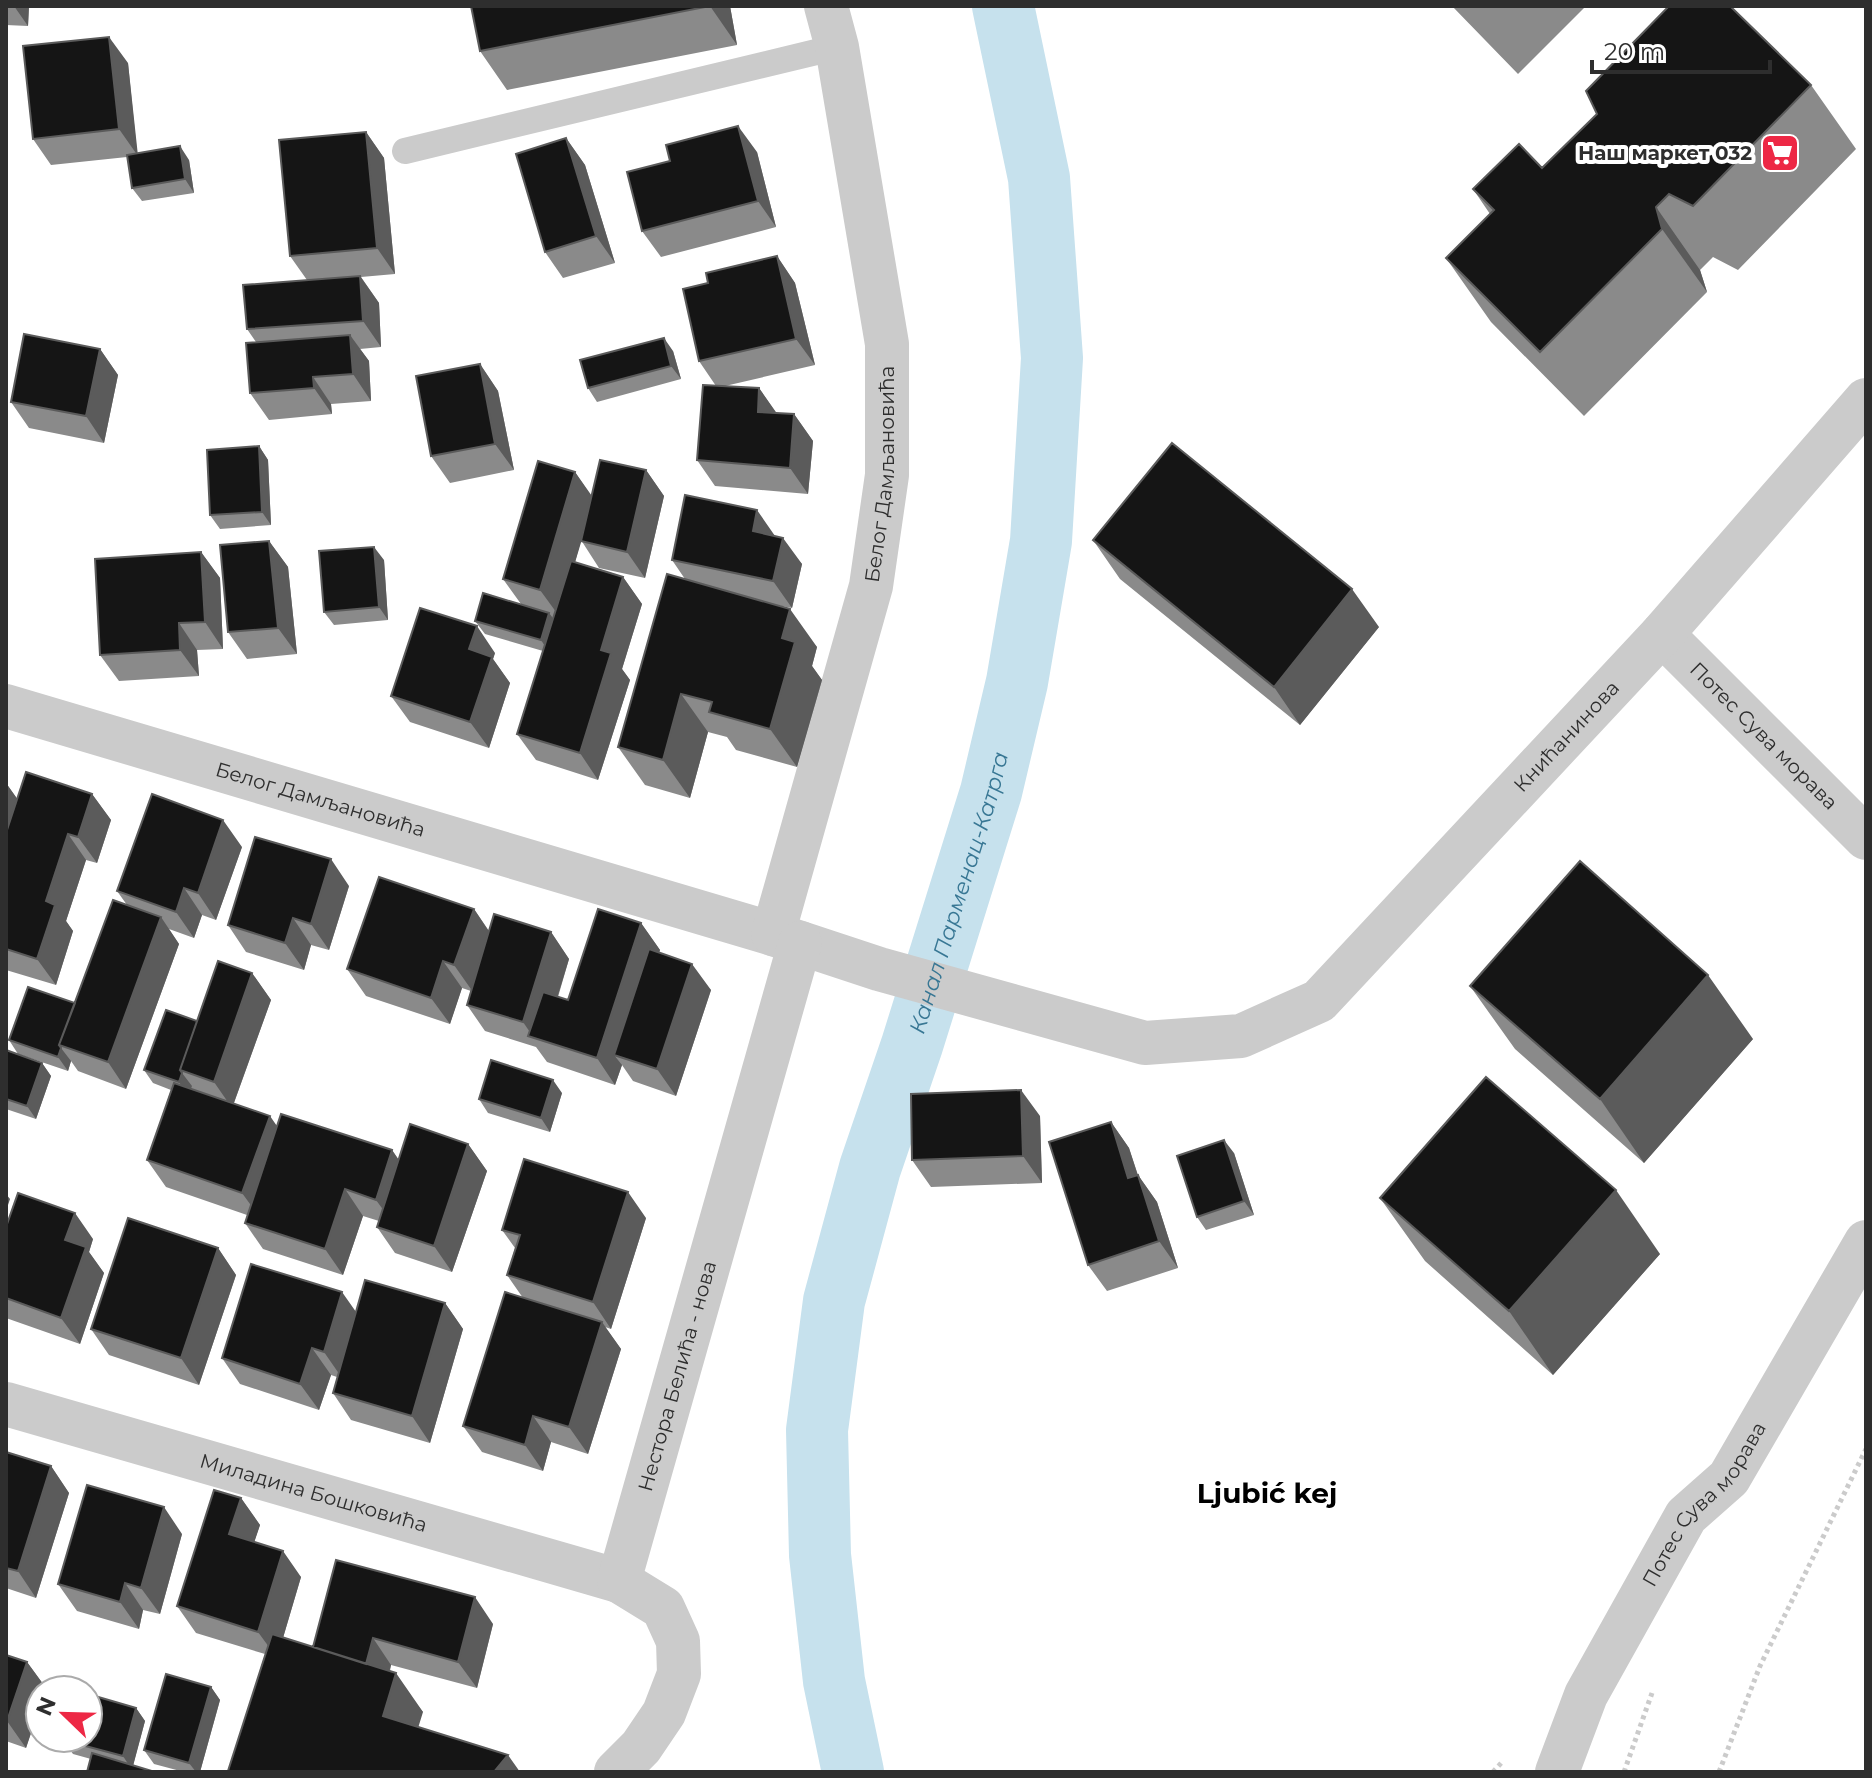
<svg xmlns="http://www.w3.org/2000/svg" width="1872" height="1778" font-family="Montserrat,sans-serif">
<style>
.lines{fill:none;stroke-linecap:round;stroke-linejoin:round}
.canal{stroke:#c6e1ed;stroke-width:62}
.path{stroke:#cbcbcb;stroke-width:5;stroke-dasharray:4 4;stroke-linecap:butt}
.service{stroke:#cbcbcb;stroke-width:26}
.minor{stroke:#cbcbcb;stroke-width:44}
.wall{fill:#8a8a8a}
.shaded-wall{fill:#5b5b5b}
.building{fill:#151515;stroke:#5b5b5b;stroke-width:2}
.labels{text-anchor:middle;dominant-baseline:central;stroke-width:8;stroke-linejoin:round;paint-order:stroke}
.poi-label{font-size:20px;font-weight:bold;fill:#2e2e2e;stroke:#fff;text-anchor:end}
.street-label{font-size:20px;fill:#2e2e2e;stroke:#fff}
.water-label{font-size:22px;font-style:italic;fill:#387794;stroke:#fff}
.district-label{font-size:28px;font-weight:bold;fill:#000;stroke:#fff}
</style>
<rect width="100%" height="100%" fill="#fff"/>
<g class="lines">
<path class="canal" id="s1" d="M853,1772l-19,-91 -14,-126 -3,-125 17,-129 36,-133 42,-123 79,-253 26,-110 24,-141 11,-183 -13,-180 -36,-172"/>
<path class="path" d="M1493,1772l10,-11
M1624,1772l28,-79
M1719,1772l41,-106 106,-217"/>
<path class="service" d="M405,151l432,-104"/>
<g class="minor">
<path id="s2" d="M1662,634l204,204"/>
<path id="s3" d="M6,706l767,228 106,35 266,74 96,-7 78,-35 343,-367 204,-234"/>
<path id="s4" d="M773,934l98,-348 16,-111v-131l-50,-297 -11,-41"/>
<path id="s5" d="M6,1404l613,177"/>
<path id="s6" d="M616,1772l25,-25 23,-34 15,-39 -1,-33 -15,-33 -44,-27 181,-638"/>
<path id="s7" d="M1557,1772l29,-77 100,-179 43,-38 137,-236"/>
</g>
</g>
<path class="wall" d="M6,6h23l-1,20 -22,-1z
M471,6h259l7,39 -230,45 -27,-39z
M1452,6h134l-68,68z
M128,63l9,90 52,7 5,33 -52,8 -10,-13 -5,-31 -76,8 -18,-26z
M1811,85l45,64 -118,121 -25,-13 -13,13 7,22 -123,124 -93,-94 -45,-64 44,-44 -17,-25z
M366,132l18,26 11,116 -34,3 18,26 2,44 -21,2 9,12 2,40 -40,3 1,10 -63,6 -19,-27 6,-51 -9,-13 60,-49 -17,-24z
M566,138l19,27 30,98 -52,15 -18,-26z
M757,152l19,75 -115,30 -19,-26z
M777,256l18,27 20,82 -90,21 34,2 17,25 18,1 19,27 -5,53 -93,-8 -18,-26 19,-74 -17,-25 9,-78z
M100,349l18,26 -14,68 -75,-15 -18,-26z
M673,351l8,28 -84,23 -9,-14z
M480,364l18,27 16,79 -64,13 -19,-27z
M259,446l9,14 3,65 -51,4 -10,-14z
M646,470l18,26 -19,82 -46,-10 -18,-28 -6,22 48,15 19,27 -20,65 8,11 -32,100 -62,-20 -19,-26 26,-83 -58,-17 -10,-13 46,-17 -18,-25 72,-107 16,24z
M775,536l27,28 -10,44 -21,-4 46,43 -5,19 10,14 -25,87 -61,-17 -9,-13 -19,-5 -18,66 -45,-13 -27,-38 67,-168 -13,-19z
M1093,540l286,87 -79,98 -180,-146z
M269,541l19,26 9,87 -50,5 -19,-27z
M201,552l19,26 3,71 -26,1 2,26 -80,5 -19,-26z
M384,560l4,60 -54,5 -10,-13z
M495,653l-2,6 17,24 -21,65 -79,-26 -19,-26z
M6,783l11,16 75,-5 19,26 -14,43 -11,-3 -20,61 7,10 -17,54 -50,-15z
M242,847l-26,73 -14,-5 -8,23 -25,-9 10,15 -53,145 -48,-18 -7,-10 -3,10 -50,-17 -9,-14 66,-37 52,-98 -10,-14z
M349,886l-20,64 -18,-5 -7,25 -58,-18 -18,-27z
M474,909l15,22 62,1 18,27 -11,38 10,3 73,-77 19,27 -1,2 52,38 -35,106 -43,-15 -11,-16 -7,20 -68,-23 -11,-15 -51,-16 -18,-26 4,-14 -9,-3 -12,36 -84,-28 -19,-27z
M252,973l19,27 -37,103 43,23 115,24 7,10 69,-16 19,27 -35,101 -57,-19 -18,-26 2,-6 -16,-5 -20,59 -80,-26 -18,-26 2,-8 -81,-28 -19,-27 24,-70 -18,-7 -9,-13z
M1470,986l283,53 -109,124 -129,-114z
M6,1050l36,13 9,13 -15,43 -30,-10z
M562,1093l-12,39 -62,-19 -9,-14z
M1040,1116l2,67 -111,4 -19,-27z
M1111,1122l18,26 9,27 19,27 21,66 -71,23 -19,-26z
M1234,1153l20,62 -48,15 -9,-13z
M1380,1198l280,56 -107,121 -128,-114z
M646,1218l-35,111 -6,-2 16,22 -33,105 -37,-12 -8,29 -61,-19 -19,-26 60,-128 -16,-23 8,-27 -13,-18z
M6,1227l87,12 -4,13 15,21 -24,71 -74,-26z
M218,1248l18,27 -37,110 -90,-30 -18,-26z
M445,1303l18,26 -33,114 -79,-23 -18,-27 4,-16 -6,-2 -12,35 -79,-26 -18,-26 134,-46z
M6,1452l45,14 18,27 -33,105 -30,-10z
M241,1498l19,27 -6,17 47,35 -18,61 30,9 23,-87 157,64 -16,64 -86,-23 -1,6 33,41 -194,60 36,-118 -69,-21 -19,-27z
M182,1534l-22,80 -17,-4 -4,19 -62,-18 -19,-27z
M6,1655l21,7 19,26 -1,2h-5v16l-14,42 -20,-7z
M211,1687l9,13 -20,72h-16l-30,-8 -10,-14z
M136,1708l9,13 -12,44 -42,-6 -18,-5 -10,-14z"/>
<path class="shaded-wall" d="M14,6h15l-1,20z
M710,6h20l7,39z
M109,37l19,26 10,93 -19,-27z
M738,126l19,26 19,75 -18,-26z
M366,132l18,26 11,116 -18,-26z
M566,138l19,27 30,98 -19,-27z
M180,146l9,14 5,33 -9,-14z
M1656,207l44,63 7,22 -45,-63z
M777,256l18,27 20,82 -19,-26z
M360,276l19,27 2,44 -18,-26z
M350,335l19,26 2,40 -18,-27z
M664,338l9,13 8,28 -10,-13z
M100,349l18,26 -14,68 -18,-27z
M480,364l18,27 16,79 -19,-26z
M313,377l18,27 1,10 -18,-26z
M759,388l19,27 -20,-3z
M794,414l19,27 -5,53 -18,-26z
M259,446l9,14 3,65 -9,-13z
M646,470l18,26 -19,82 -18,-26z
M575,472l19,27 -35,117 -19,-26z
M757,510l18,26 -22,-5z
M783,538l19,26 -10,44 -19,-27z
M269,541l19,26 9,87 -19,-26z
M374,547l10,13 4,60 -9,-13z
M201,552l19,26 3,71 -18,-27z
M623,577l19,27 -20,65 8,11 -32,100 -18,-27 21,-103z
M1352,589l27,38 -79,98 -26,-38z
M790,609l27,38 -5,19 10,14 -25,87 -27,-38 12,-91z
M549,613l10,13 -9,28 -9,-14z
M179,623l18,27 2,26 -19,-26z
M477,626l18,27 -2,6 17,24 -21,65 -19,-26 -1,-73z
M681,694l27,38 -18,66 -27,-38z
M6,783l15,21 -15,42z
M92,794l19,26 -14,43 -19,-26z
M223,820l19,27 -26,73 -18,-27z
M68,834l18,26 -20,61 7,10 -17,54 -19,-26 9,-58z
M331,859l18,27 -20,64 -18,-26z
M184,888l18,27 -8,23 -18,-26z
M474,909l18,27 -19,56 -19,-27z
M161,917l18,27 -53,145 -18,-27z
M293,918l18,27 -7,25 -19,-27z
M641,923l19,27 -36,108 -10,-3 8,10 -7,20 -18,-27z
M551,932l18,27 -25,82 -10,-3 -11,-16z
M443,961l19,27 -12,36 -19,-26z
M692,964l19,26 -35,106 -19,-27z
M252,973l19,27 -39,108 -18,-26z
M1708,975l45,64 -109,124 -44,-64z
M61,1048l10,13 -3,10 -10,-14z
M42,1063l9,13 -15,43 -9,-13z
M182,1073l10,13 -4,10 -9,-14z
M553,1080l9,13 -12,39 -9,-14z
M1021,1090l19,26 2,67 -19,-27z
M270,1116l18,26 -27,77 -19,-26z
M1111,1122l18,26 18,56 -19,-26z
M1224,1140l10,13 20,62 -10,-14z
M468,1144l19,27 -35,101 -18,-26z
M392,1150l18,27 -15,49 -19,-26z
M1138,1175l19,27 21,66 -19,-27z
M345,1189l18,27 -20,59 -18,-26z
M1616,1190l44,64 -107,121 -44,-64z
M628,1192l18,26 -35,111 -18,-27z
M6,1194l4,5 -4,12z
M75,1213l18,26 -4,13 15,21 -24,71 -19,-26 4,-78z
M218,1248l18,27 -37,110 -18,-27z
M342,1292l19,27 -19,59 -18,-26z
M445,1303l18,26 -33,114 -18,-27z
M602,1322l19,27 -33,105 -19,-27z
M312,1348l19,27 -12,35 -19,-26z
M533,1416l18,26 -8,29 -18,-26z
M51,1466l18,27 -33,105 -18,-27z
M241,1498l19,27 -12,36 -19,-27z
M164,1507l18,27 -22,80 -19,-26z
M283,1551l18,26 -24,81 -19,-26z
M125,1583l18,27 -4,19 -19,-27z
M475,1597l18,27 -16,64 -19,-26z
M373,1638l18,27 -9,34 -18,-27z
M27,1662l19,26 -1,2h-5v16l-14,42 -19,-27z
M396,1673l27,39 -13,42 -27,-38z
M211,1687l9,13 -20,72h-4l-7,-9z
M136,1708l9,13 -13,49 -9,-14z
M508,1755l12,17h-26z"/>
<path class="building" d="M471,6h239l-230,45z
M1669,6h61l81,79 -118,121 -24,-12 -13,13 6,22 -122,123 -94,-94 48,-48 -21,-21 46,-45 23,24 55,-54 -11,-23z
M109,37l10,92 -86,10 -10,-93z
M738,126l20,75 -116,30 -15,-59 43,-11 -4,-16z
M366,132l11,116 -87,8 -11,-116z
M566,138l30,98 -51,16 -29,-98z
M180,146l5,33 -53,9 -5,-33z
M777,256l19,83 -97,22 -16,-72 25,-6 -2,-10z
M360,276l3,45 -116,8 -4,-44z
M24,334l76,15 -14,67 -75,-14z
M350,335l3,39 -40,3 1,11 -64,5 -4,-50z
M664,338l7,28 -83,22 -8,-28z
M480,364l15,80 -64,12 -15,-80z
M703,385l56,3 -1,24 36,2 -4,54 -93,-8z
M1172,443l180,146 -78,98 -181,-147z
M259,446l3,66 -52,3 -3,-65z
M600,460l46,10 -19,82 -46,-11z
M538,461l37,11 -35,118 -37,-11z
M685,495l72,15 -4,21 30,7 -10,43 -101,-21z
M269,541l9,87 -50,4 -8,-87z
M374,547l5,60 -55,5 -5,-61z
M201,552l4,70 -26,1 1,27 -80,5 -5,-96z
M571,561l52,16 -22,73 10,3 -31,100 -63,-19z
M667,574l123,35 -8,29 13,4 -25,87 -61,-17 3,-10 -31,-8 -18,66 -45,-13z
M483,593l66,20 -8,27 -66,-19z
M420,608l57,18 -8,23 23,8 -22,65 -79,-26z
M26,772l66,22 -14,43 -10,-3 -22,67 9,4 -18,54 -31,-10v-116z
M152,794l71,26 -25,73 -14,-5 -8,24 -59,-21z
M255,837l76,22 -20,65 -18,-6 -8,25 -57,-18z
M1580,861l128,114 -108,124 -130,-113z
M379,877l95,32 -20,56 -11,-4 -12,37 -84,-29z
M113,900l48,17 -53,145 -49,-17z
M598,909l43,14 -44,135 -69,-22 15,-44 25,8z
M494,914l57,18 -28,90 -56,-17z
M649,949l43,15 -35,105 -43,-14z
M218,961l34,12 -38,109 -34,-12z
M28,987l47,16 -16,42 2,3 -3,9 -49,-17z
M166,1010l31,11 -17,49 2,3 -3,9 -35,-12z
M6,1050l36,13 -15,43 -21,-7z
M491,1060l62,20 -12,38 -62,-19z
M1486,1077l130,113 -107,121 -129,-113z
M174,1083l96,33 -28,77 -95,-33z
M1021,1090l2,66 -111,4 -1,-66z
M281,1114l111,36 -16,50 -31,-11 -20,60 -80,-26z
M1111,1122l17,56 10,-3 21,66 -71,24 -39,-123z
M410,1124l58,20 -34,102 -57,-19z
M1224,1140l20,61 -47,16 -20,-61z
M524,1159l104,33 -35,110 -86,-27 13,-40 -18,-5z
M18,1193l57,20 -10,27 21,7 -25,71 -55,-20v-71z
M128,1218l90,30 -37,110 -90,-29z
M251,1264l91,28 -18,60 -12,-4 -12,36 -78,-26z
M365,1280l80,23 -33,113 -79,-23z
M505,1292l97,30 -33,105 -36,-11 -8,29 -62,-19z
M6,1452l45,14 -33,105 -12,-3z
M87,1485l77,22 -23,81 -16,-5 -5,19 -62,-18z
M214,1490l27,8 -12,36 54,17 -25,81 -81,-26z
M336,1560l139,37 -17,65 -85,-24 -7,26 -53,-17z
M272,1634l124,39 -13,43 125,39 -14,17 -266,-1z
M6,1655l21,7 -20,59h-1z
M166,1674l45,13 -22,76 -45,-13z
M88,1694l48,14 -13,48 -60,-16 1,-2h24z
M92,1753l63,19h-68z"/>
<defs>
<symbol id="supermarket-square" viewBox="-11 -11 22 22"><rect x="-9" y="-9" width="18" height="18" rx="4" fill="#ed2845" stroke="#fff"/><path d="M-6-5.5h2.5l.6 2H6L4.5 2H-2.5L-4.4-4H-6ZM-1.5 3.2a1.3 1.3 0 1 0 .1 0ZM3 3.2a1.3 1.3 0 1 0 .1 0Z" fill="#fff"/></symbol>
</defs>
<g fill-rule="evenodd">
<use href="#supermarket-square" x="1758" y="131" width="44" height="44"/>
</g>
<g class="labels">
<g class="poi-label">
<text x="1752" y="153">Наш маркет 032</text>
</g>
<g class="street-label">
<text stroke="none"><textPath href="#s4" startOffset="474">Белог Дамљановића</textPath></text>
<text stroke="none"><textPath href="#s3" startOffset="1732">Книћанинова</textPath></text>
<text stroke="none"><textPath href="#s2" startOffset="144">Потес Сува морава</textPath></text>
<text stroke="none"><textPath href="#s3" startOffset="328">Белог Дамљановића</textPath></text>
<text stroke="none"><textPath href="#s6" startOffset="452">Нестора Белића - нова</textPath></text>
<text stroke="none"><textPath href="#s5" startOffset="320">Миладина Бошковића</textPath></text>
<text stroke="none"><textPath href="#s7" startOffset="308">Потес Сува морава</textPath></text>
</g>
<g class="water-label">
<text stroke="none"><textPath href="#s1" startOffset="902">Канал Парменац-Катрга</textPath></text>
</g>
<g class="district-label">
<text x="1267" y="1493">Ljubić kej</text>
</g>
</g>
<rect width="1872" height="1778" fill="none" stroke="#2e2e2e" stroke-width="16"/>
<g transform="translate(64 1714) rotate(293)"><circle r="38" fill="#ffffff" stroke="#ababab" stroke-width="2"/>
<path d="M0-6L14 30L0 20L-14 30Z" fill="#ed2845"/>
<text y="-12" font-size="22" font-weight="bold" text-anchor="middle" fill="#2e2e2e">N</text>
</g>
<path d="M1592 60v12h178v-12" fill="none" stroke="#2e2e2e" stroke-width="4"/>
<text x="1604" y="60" font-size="24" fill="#2e2e2e" stroke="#ffffff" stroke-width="6" paint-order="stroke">20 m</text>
</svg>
